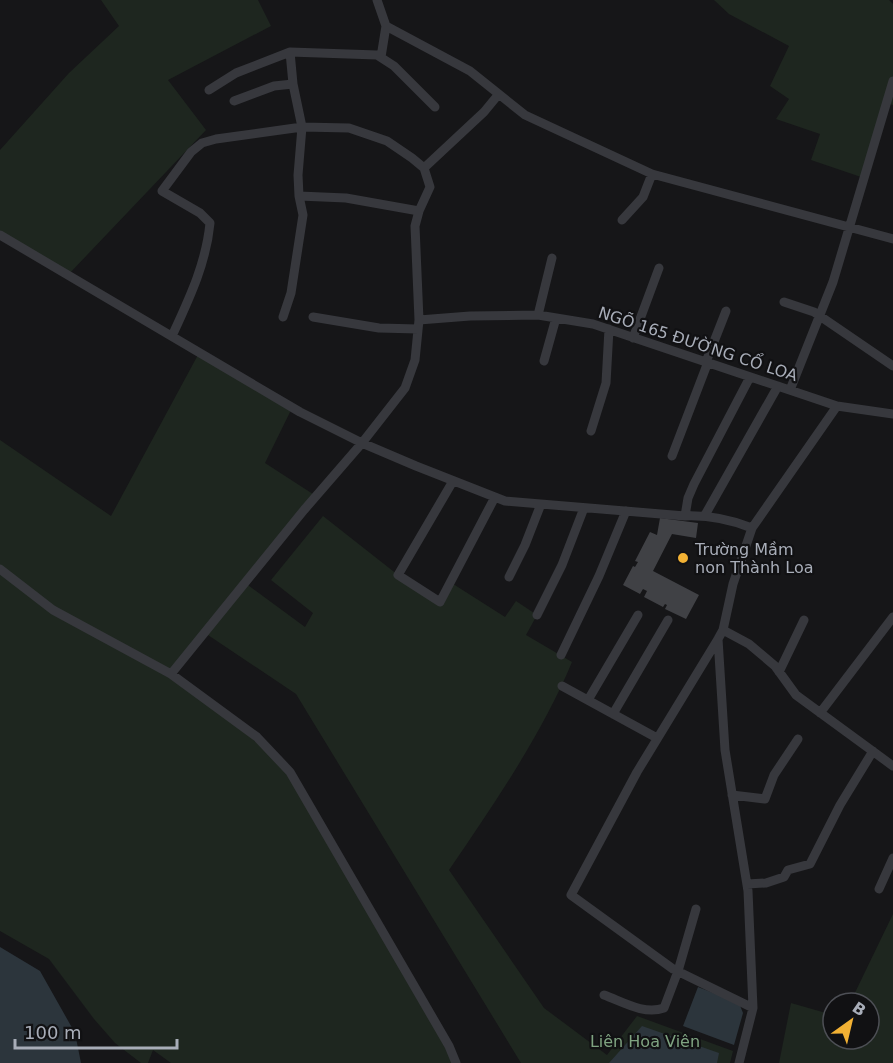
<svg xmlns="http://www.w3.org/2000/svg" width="893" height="1063" font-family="'DejaVu Sans',sans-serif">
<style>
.green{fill:#1e261f}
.water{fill:#2c353c}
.building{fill:#404145}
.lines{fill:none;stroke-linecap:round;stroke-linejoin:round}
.street{stroke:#37383d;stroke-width:9}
.poi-dot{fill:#f2b134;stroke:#111113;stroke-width:2}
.labels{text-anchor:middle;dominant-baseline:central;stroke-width:4.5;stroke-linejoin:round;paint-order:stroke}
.street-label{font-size:16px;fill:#a8adb8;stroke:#111113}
.poi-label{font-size:16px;fill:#a8adb8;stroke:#111113;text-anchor:start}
.park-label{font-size:16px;fill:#7fa381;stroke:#111113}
</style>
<rect width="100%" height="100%" fill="#161618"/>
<path class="green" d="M101,0h157l13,26 -103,54 38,50 -138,145 -68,-40v-85l69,-77 50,-47z
M714,0h175l4,4v101l-6,-2 -23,75 -53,-18 9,-26 -44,-15 13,-20 -19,-13 19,-40 -60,-32z
M199,353l93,55 -27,55 51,33 -71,87 60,44 8,-14 -42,-33 52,-64 75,59 42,27 10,-20 55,35 11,-16 21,14 -11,20 46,27c-31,74 -78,142 -123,208l95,138 63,47 30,-39 96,35 -3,12h-209l-225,-369 -91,-61 -34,41 43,31 76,67 166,291h-285l-18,-13 -5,13h-7l-26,-20 -21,-24 -45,-60 -49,-28v-491l111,76z
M893,914v149h-114l12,-60 42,12v24h36v-36h-19z"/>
<path class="water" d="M0,947l40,24 35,62 6,30h-81z
M698,987l41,16 4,10 -9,32 -51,-19z
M642,1026l77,27 -2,10h-108z"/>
<path class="building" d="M660,518l38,5 -2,15 -24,-4 -19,37 46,24 -13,24 -21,-10 2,-4 -2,-1 -2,3 -19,-10 3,-6 -4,-2 -3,5 -17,-9 10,-19 2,1 3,-5 -3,-1 15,-29 7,3z"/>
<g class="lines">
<path class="street" d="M377,0l9,26 84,45 55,44 127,59 241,65
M381,57l5,-31
M209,90l27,-17 54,-21 87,3 17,11 41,41
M234,101l40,-15 19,-2
M424,168l60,-56 14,-17
M299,196l47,2 73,13
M622,220l21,-23 9,-23
M0,235l300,177 62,31 54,23 89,35 180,15c24,-1 44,3 67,12
M784,302l30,10 79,54
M538,315l14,-57
M283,317l8,-24 12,-78 -4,-19 -1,-21 4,-48 -9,-43 -3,-32
M313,317l66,11 39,1
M419,320l51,-4 68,-1 55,9 244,82 56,8
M633,338l26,-70
M544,361l12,-43
M706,362l20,-51
M790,390l43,-108 60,-201
M591,431l15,-48 3,-54
M672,456l36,-94
M453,481l-55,94 42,27 55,-105
M705,515l73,-129
M685,516l3,-18 6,-14 56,-107
M0,569l53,41 118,64 86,63 33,35 159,274 7,17
M509,577l16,-32 16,-41
M537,615l25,-50 22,-57
M723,630l26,14 26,22 21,29 97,71
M718,639l7,111 23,141 5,117 -14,55
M561,655l38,-79 27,-65
M779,672l25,-52
M171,674l133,-164 58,-67 43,-55 10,-28 4,-40 -4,-94 4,-15 11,-24 -6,-19 -12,-10 -25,-17 -38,-13 -47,-1 -86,12 -14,4 -11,9 -29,39 38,22 10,10c-4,41 -21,76 -38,113
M562,686l95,52
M588,700l50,-85
M820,713l73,-96
M613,714l55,-94
M732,795l33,4 9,-24 24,-36
M747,884l19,-1 18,-6 4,-7 22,-6 30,-59 33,-54
M879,889l14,-31
M604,995c19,7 40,20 60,13l14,-37 18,-62
M753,1008l-80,-39 -102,-74 66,-123 81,-133 5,-9 10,-46 19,-56 85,-122"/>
</g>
<circle class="poi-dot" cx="683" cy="558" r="6"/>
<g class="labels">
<g class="street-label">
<text transform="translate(698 344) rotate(18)">NGÕ 165 ĐƯỜNG CỔ LOA</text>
</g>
<g class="poi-label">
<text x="695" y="549">Trường Mầm<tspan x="695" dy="18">non Thành Loa</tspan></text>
</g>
<g class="park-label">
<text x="645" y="1041">Liên Hoa Viên</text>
</g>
</g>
<g transform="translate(851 1021) rotate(34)"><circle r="28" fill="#111113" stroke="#4d4f55" stroke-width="1.5"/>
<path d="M0-4.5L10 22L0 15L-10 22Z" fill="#f2b134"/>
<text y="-9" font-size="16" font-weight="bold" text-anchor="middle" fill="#a8adb8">B</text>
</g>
<path d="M15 1039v9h162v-9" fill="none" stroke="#a8adb8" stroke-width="3"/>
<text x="24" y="1039" font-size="18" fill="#a8adb8" stroke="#111113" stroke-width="4.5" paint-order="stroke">100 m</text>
</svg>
